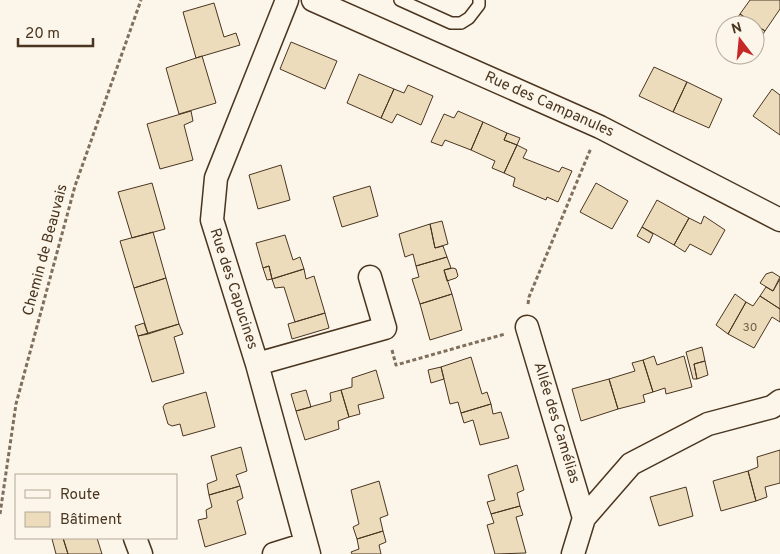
<svg xmlns="http://www.w3.org/2000/svg" width="780" height="554" font-family="Overpass,sans-serif">
<style>
.building{fill:#ecdcbc;stroke:#4a3520}
.lines{fill:none;stroke-linecap:round;stroke-linejoin:round}
.service-casing{stroke:#4a3520;stroke-width:14}
.minor-casing{stroke:#4a3520;stroke-width:25}
.path{stroke:#7f6f5c;stroke-width:3;stroke-dasharray:4 2.5;stroke-linecap:butt}
.service{stroke:#fbf6e9;stroke-width:11}
.minor{stroke:#fbf6e9;stroke-width:22}
.labels{text-anchor:middle;dominant-baseline:central;stroke-width:4;stroke-linejoin:round;paint-order:stroke}
.number-label{font-size:12px;fill:#725f47}
.street-label{font-size:15px;fill:#4a3520;stroke:#fbf6e9}
</style>
<rect width="100%" height="100%" fill="#fbf6e9"/>
<path class="building" d="M750,0h30v9l-15,22 -25,-17z
M214,3l10,34 12,-4 4,12 -44,13 -13,-46z
M740,14l25,17 -10,15v-21h-22z
M291,42l46,19 -12,28 -45,-20z
M731,55h18l-6,8z
M202,56l14,47 -37,11 -13,-46z
M654,67l33,15 -14,30 -34,-16z
M359,74l35,15 -13,29 -34,-15z
M687,82l35,17 -13,29 -36,-16z
M408,85l25,11 -12,29 -24,-11 -5,9 -11,-5 13,-29 10,4z
M772,89l8,6v40l-27,-19z
M191,111l2,10 -9,4 9,35 -33,9 -13,-45z
M458,111l25,11 -12,28 -26,-10 -3,6 -11,-4 13,-28 10,4z
M483,122l24,11 -3,7 13,5 -13,28 -12,-5 3,-7 -24,-11z
M507,133l13,5 -3,7 -13,-5z
M517,145l10,5 -4,8 36,14 3,-5 10,4 -14,31 -11,-5 -1,3 -33,-14 2,-8 -11,-5z
M281,165l9,35 -32,9 -9,-34z
M152,183l13,46 -33,9 -14,-46z
M596,183l32,18 -16,28 -32,-17z
M370,186l8,30 -36,11 -9,-30z
M657,200l32,18 -15,27 -32,-18z
M704,216l21,14 -14,25 -21,-11 -5,8 -11,-7 15,-27 12,6z
M442,221l6,23 -13,4 -5,-24z
M430,224l5,24 8,-2 4,11 -31,9 -3,-12 -8,3 -6,-23z
M642,227l11,7 -4,9 -12,-7z
M153,232l13,46 -32,10 -14,-47z
M285,235l8,25 7,-3 4,12 -32,10 -3,-13 -6,2 -7,-25z
M447,257l4,11 -7,2 8,24 -32,10 -8,-25 7,-2 -3,-11z
M269,266l3,13 -5,1 -4,-12z
M453,268l3,1 2,7 -2,2 -9,3 -3,-11z
M304,269l2,10 8,-3 11,37 -30,9 -11,-35 -9,1 -3,-9z
M772,272l8,5 -7,14 -13,-8 6,-9z
M166,278l13,46 -31,10 -14,-46z
M780,279v30l-20,-13 6,-9 7,4z
M452,294l10,36 -32,10 -10,-36z
M735,294l11,8 -18,32 -12,-9z
M760,296l20,13v13l-8,-5 -18,31 -26,-14 18,-32 7,4z
M325,313l4,15 -37,11 -4,-15z
M144,323l4,11 -10,2 -3,-10z
M179,324l4,10 -9,3 10,36 -32,9 -14,-46z
M702,347l3,14 -11,3 3,15h-4l-7,-27z
M654,356l3,9 27,-9 8,31 -26,7 -1,-6 -12,4 -10,-32z
M471,357l11,37 5,-2 4,12 -30,9 -3,-11 -8,2 -9,-37z
M643,360l10,32 -10,3 2,7 -27,7 -9,-30 26,-8 -3,-8z
M705,361l3,14 -11,4 -3,-15z
M441,367l3,12 -13,4 -3,-13z
M376,370l8,28 -26,7 2,9 -11,3 -8,-27 11,-3v-9z
M609,379l9,30 -37,12 -9,-32z
M306,390l5,17 -15,4 -5,-17z
M341,390l8,27 -11,4 1,8 -34,11 -9,-29 35,-10 -1,-8z
M206,392l9,35 -32,9 -3,-12 -8,2 -4,-2 -5,-17 2,-3z
M491,404l2,10 8,-2 8,26 -29,7 -7,-25 -9,3 -3,-10z
M241,447l6,24 -11,4 4,11 -31,9 -2,-11 10,-4 -6,-24z
M780,450v33l-15,4 2,10 -11,4 -8,-30 10,-4 -1,-10z
M517,465l7,25 -7,3 3,13 -29,8 -4,-12 8,-2 -7,-25z
M748,471l8,30 -35,10 -8,-30z
M379,481l9,34 -8,3 3,13 -26,8 -4,-12 6,-3 -8,-34z
M240,486l3,12 -6,3 9,33 -41,13 -7,-27 9,-2 -1,-8 6,-3 -3,-12z
M686,487l7,29 -34,10 -9,-29z
M520,506l3,9 -7,2 10,36 -31,1 -8,-29 7,-2 -3,-9z
M383,531l3,11 -7,3 2,9h-29l-1,-2 8,-3 -2,-10z
M58,538h5l5,16h-12l-4,-15z
M63,538h34l5,16h-34z"/>
<g class="lines">
<defs>
<path id="service" d="M400,0l51,23h10l8,-5 10,-13v-5"/>
<path id="minor" d="M287,0l-71,178 -4,42 45,144 52,190
M313,0l287,127 180,93
M527,327l57,191
M257,364l128,-36 -15,-51
M135,538l6,16
M274,554l32,-10
M573,554l11,-36 47,-54 77,-40 64,-17 8,-6"/>
</defs>
<use href="#service" class="service-casing"/>
<use href="#minor" class="minor-casing"/>
<path class="path" d="M528,304l1,-7 62,-149
M392,350l4,15 109,-31
M0,514l16,-110 59,-218 66,-186"/>
<use href="#service" class="service"/>
<use href="#minor" class="minor"/>
</g>
<g class="labels">
<g class="number-label">
<text x="750" y="328">30</text>
</g>
<g class="street-label">
<text transform="translate(549 105) rotate(24)">Rue des Campanules</text>
<text transform="translate(46 250) rotate(-75)">Chemin de Beauvais</text>
<text transform="translate(233 289) rotate(72)">Rue des Capucines</text>
<text transform="translate(556 423) rotate(73)">Allée des Camélias</text>
</g>
</g>
<rect x="15" y="474" width="162" height="65" fill="#fbf6e9" stroke="#b4a999"/>
<rect x="25" y="490" width="25" height="8" fill="#fbf6e9" stroke="#b4a999"/>
<text x="60" y="499" font-size="15" fill="#4a3520">Route</text>
<rect x="25" y="512" width="25" height="15" fill="#ecdcbc" stroke="#b4a999"/>
<text x="60" y="524" font-size="15" fill="#4a3520">Bâtiment</text>
<g transform="translate(740 40) rotate(344)"><circle r="24" fill="#fbf6e9" stroke="#b4a999"/>
<path d="M0-4L9 19L0 12L-9 19Z" fill="#c62828"/>
<text y="-8" font-size="14" font-weight="bold" text-anchor="middle" fill="#4a3520">N</text>
</g>
<path d="M18 38v8h75v-8" fill="none" stroke="#4a3520" stroke-width="2.5"/>
<text x="25" y="38" font-size="15" fill="#4a3520" stroke="#fbf6e9" stroke-width="4" paint-order="stroke">20 m</text>
</svg>
